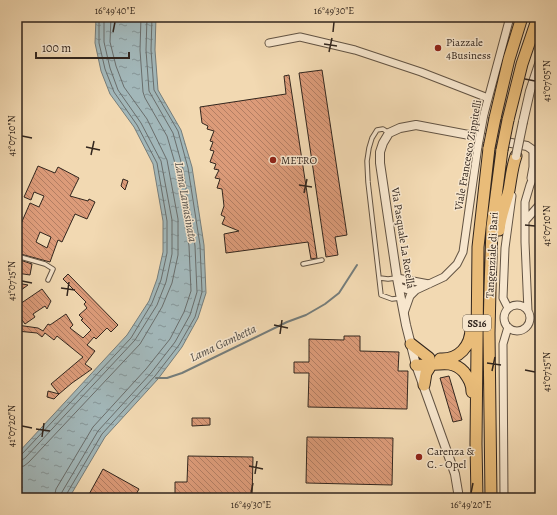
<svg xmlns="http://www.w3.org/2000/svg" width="557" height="515" font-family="Alegreya,serif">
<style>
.water{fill:url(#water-ripples);stroke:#757d7b}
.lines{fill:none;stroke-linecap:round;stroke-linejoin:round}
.shore{stroke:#6a6e6c;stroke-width:1}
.stream{stroke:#757d7b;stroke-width:2}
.building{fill:url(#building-back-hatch);stroke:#32261e;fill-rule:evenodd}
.service-casing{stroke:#625343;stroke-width:5.5}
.minor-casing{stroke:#625343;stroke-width:9}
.tertiary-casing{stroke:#625343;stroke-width:10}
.trunk-casing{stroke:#32261e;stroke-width:13}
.service{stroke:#f7e6cd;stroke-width:3.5}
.minor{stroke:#f7e6cd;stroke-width:7}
.tertiary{stroke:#f7e6cd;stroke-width:8}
.trunk{stroke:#e9bc79;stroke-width:11}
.minor-bridge-casing{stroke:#625343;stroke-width:9;stroke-linecap:butt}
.tertiary-bridge-casing{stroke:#625343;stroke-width:10;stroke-linecap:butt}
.trunk-bridge-casing{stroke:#32261e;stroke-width:13;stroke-linecap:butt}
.minor-bridge{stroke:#f7e6cd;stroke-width:7}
.tertiary-bridge{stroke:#f7e6cd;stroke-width:8}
.trunk-bridge{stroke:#e9bc79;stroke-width:11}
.ticks{fill:none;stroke:#32261e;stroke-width:1.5}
.poi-dot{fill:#8f2418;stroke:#f7e6cd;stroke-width:1.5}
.labels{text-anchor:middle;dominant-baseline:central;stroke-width:3;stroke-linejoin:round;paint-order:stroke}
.shield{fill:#f7e6cd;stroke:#6d6052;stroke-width:1}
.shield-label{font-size:10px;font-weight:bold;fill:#32261e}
.poi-label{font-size:11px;fill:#32261e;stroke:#f7e6cd;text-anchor:start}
.street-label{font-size:11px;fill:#32261e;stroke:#f7e6cd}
.water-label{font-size:12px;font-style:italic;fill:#4e4a45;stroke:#f7e6cd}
.neatline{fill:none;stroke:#32261e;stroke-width:1.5}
.ticks-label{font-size:10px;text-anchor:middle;fill:#32261e}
</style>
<defs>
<pattern id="water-ripples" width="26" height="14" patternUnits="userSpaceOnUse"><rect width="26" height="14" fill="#a2b7b9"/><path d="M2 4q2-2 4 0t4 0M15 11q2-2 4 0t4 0" fill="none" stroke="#859596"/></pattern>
<pattern id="building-back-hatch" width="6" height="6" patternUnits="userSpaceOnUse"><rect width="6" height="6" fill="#dc9b79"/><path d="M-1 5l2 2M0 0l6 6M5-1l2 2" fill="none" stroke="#b37e63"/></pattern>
</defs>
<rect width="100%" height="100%" fill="#f2d9b2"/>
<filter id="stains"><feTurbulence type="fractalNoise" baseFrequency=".005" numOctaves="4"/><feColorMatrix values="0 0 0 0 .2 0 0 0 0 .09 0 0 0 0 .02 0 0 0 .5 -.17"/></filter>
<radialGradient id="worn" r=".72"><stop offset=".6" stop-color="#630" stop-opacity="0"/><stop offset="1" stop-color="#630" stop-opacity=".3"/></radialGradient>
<path class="water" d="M96,17h60l-1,33 3,40 23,40 11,37 12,78 2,48 -8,25 -16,29 -24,32 -53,58 -36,61h-52v-44l110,-119 22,-34 8,-22 6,-27v-31l-10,-57 -19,-37 -24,-33 -9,-23 -6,-28z"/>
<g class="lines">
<path class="shore" d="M17,456l5,-2 109,-116 21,-35 9,-23 6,-27v-32l-10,-58 -20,-38 -23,-33 -9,-23 -6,-26v-26
M17,461l5,-1 3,-2 110,-118 22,-35 9,-23 6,-28v-34l-11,-59 -20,-38 -23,-33 -8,-22 -6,-26v-25
M17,467l7,-1 5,-4 111,-118 22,-37 10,-24 6,-28v-36l-11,-59 -20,-41 -23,-32 -8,-21 -6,-24 1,-25
M54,498l2,-9 37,-62 53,-58 24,-30 14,-27 7,-21 -2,-45 -12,-76 -10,-34 -22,-38 -2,-6 -3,-42 1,-33
M60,498l2,-6 36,-61 53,-58 24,-31 15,-27 7,-23 -2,-46 -12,-77 -10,-36 -24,-42 -3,-41 1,-33
M65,498l1,-3 36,-61 53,-58 24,-31 16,-28 7,-25 -2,-47 -12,-77 -10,-37 -24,-41 -3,-40 1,-33"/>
<path class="stream" d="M156,378h11l15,-5 105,-51 19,-7 19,-11 14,-11 18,-28"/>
</g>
<path class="building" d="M322,70l25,165 -12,2 3,18 -12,2 -27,-184z
M289,75l28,183 -6,1 -3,-17 -82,11 -2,-19 15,-3 -17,-7 3,-7 -4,-2 3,-9 -2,-17 -5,-1 3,-9 -5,-1 4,-8 -5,-1 2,-5 -6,-2 4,-11 -4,-1 3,-8 -3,-1 4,-10 -7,-2 1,-3 -6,-3 -2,-16 86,-13 -2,-18z
M38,166l17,7 3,-6 21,11 -9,18 18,5 1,-2 6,3 -8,17 -12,-5 -13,28 -4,-2 -8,22 -33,-9v-20l13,-30 9,4 5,-11 -10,-4 -3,8 -7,-3zM40,232l11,5 -4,11 -11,-6z
M123,179l5,2 -3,9 -4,-4z
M17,259l15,5 -2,11 -13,-2z
M68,274l50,51 -7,7 -4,-4 -11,11 -2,-2 -7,8 8,6 -10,13 7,5 -20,14 -13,11 -8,-10 32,-27 -26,-21 -3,4 -9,-7 -3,4 -5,-4 -20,-2v-6l21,3 5,3 5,-7 2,1 16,-11 7,11 -3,3 13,10 8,-8 -10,-10 2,-1 -4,-4 8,-7 -3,-4 2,-2 -23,-23z
M17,283l11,2 -11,8z
M42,289l9,12 -4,8 -2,-3 -12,8 2,3 -10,7 -8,-11v-7z
M344,336h16v15l39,1 -1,19h10l-1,38 -99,-2 1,-34h-15v-11h15v-23l35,1z
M449,376l13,44 -9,2 -13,-44z
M48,391l11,3 -5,5 -7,-2z
M192,418h18v7l-18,1z
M307,437l86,1 -1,47 -86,-2z
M188,456l65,1 -1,41h-77v-16h12z
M103,469l36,20 -5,9h-47z"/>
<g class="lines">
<defs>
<path id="service" d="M389,133l-6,-4 -6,1 -5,8 -3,10 -2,13 1,21 13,113 11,4 9,-1
M17,256l28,8 8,5 -5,11
M303,264l19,-4
M380,278l8,1 8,-1"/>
<path id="minor" d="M269,43l31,-6 55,13 66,22 67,26
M484,114l26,-97
M531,178l2,-11v-17
M526,220l14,-16
M397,278l32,6
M399,287l9,3h8l28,-13 13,-13 6,-12 15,-106
M504 318a13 13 0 1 1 26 0a13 13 0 1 1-26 0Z
M508,308l-5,-10 2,-50 7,-52
M528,311l-3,-69v-40l5,-17 4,-10 6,-5
M404,313l6,-17 6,-6
M504,498l-1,-154 5,-17"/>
<path id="tertiary" d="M523,122l7,-31 10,-30
M459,498l-4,-24 -39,-109 -10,-40 -9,-47 -17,-115v-11l3,-9 6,-10 11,-5 16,-3 111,21 13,9"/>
<path id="trunk" d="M495,118l14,-59 13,-42
M508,120l14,-56 16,-47
M499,230c1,-14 7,-27 10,-40 2,-11 3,-23 7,-34
M411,344l18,14
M440,359c19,1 31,-13 31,-31
M416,365c18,2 34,-8 48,7 5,7 8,12 8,20
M424,385l2,-12 5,-8
M477,498l-1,-54 2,-197 11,-99
M491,498l-2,-165 1,-44 2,-62 10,-77"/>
</defs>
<use href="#service" class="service-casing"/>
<use href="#minor" class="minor-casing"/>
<use href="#tertiary" class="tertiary-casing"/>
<use href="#trunk" class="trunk-casing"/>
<use href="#service" class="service"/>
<use href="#minor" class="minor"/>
<use href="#tertiary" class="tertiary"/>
<use href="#trunk" class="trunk"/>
<defs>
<path id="minor-bridge" d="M478,146l6,-32"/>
<path id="tertiary-bridge" d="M516,156l7,-34"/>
<path id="trunk-bridge" d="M489,148l6,-30
M502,150l6,-30"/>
</defs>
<use href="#minor-bridge" class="minor-bridge-casing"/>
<use href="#tertiary-bridge" class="tertiary-bridge-casing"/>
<use href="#trunk-bridge" class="trunk-bridge-casing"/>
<use href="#minor-bridge" class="minor-bridge"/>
<use href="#tertiary-bridge" class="tertiary-bridge"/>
<use href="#trunk-bridge" class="trunk-bridge"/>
</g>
<path class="ticks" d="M113,32l2,-10M333,32l1,-10M324,44l13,2M329,52l3,-14M525,79l10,2M22,136l10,2M86,147l14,3M91,155l3,-14M299,185l13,2M304,193l3,-14M525,225l10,1M22,281l10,2M61,288l14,2M67,296l2,-14M274,325l14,3M280,334l2,-14M487,363l14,2M525,370l10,2M492,371l3,-14M22,426l10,2M36,429l14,2M42,437l2,-14M249,466l14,3M255,474l2,-13M251,493l2,-10M471,493l2,-10"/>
<g class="poi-dot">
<circle cx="438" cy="48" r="4"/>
<circle cx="273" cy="160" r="4"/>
<circle cx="419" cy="457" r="4"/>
</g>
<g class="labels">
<rect class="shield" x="463" y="315" width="28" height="16" rx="3"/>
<g class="shield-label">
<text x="477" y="323">SS16</text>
</g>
<g class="poi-label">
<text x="446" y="42">Piazzale<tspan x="446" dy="13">4Business</tspan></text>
<text x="281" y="160">METRO</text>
<text x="427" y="451">Carenza &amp;<tspan x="427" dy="13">C. - Opel</tspan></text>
</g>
<g class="street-label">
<text transform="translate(468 155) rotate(-80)">Viale Francesco Zippitelli</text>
<text transform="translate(403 238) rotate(81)">Via Pasquale La Rotella</text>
<text transform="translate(492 255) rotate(-87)">Tangenziale di Bari</text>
</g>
<g class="water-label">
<text transform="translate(186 202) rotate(80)">Lama Lamasinata</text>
<text transform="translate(223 343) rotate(-25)">Lama Gambetta</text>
</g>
</g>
<rect width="557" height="515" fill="none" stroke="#f2d9b2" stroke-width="44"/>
<path d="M36 52v6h93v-6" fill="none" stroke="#32261e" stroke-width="2"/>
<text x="42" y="52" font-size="12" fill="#32261e" stroke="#f7e6cd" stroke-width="3" paint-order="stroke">100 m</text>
<rect x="22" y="22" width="513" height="471" class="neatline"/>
<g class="ticks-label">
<text x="115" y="14">16°49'40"E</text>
<text x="334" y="14">16°49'30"E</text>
<text transform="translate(546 81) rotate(-90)" y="4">41°07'05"N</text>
<text transform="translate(11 136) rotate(-90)" y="4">41°07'10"N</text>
<text transform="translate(546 226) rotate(-90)" y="4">41°07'10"N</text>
<text transform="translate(11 281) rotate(-90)" y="4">41°07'15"N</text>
<text transform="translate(546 372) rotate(-90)" y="4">41°07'15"N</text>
<text transform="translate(11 426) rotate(-90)" y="4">41°07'20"N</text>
<text x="251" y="508">16°49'30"E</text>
<text x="471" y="508">16°49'20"E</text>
</g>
<rect width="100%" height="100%" filter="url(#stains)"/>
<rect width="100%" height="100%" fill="url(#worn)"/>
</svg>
